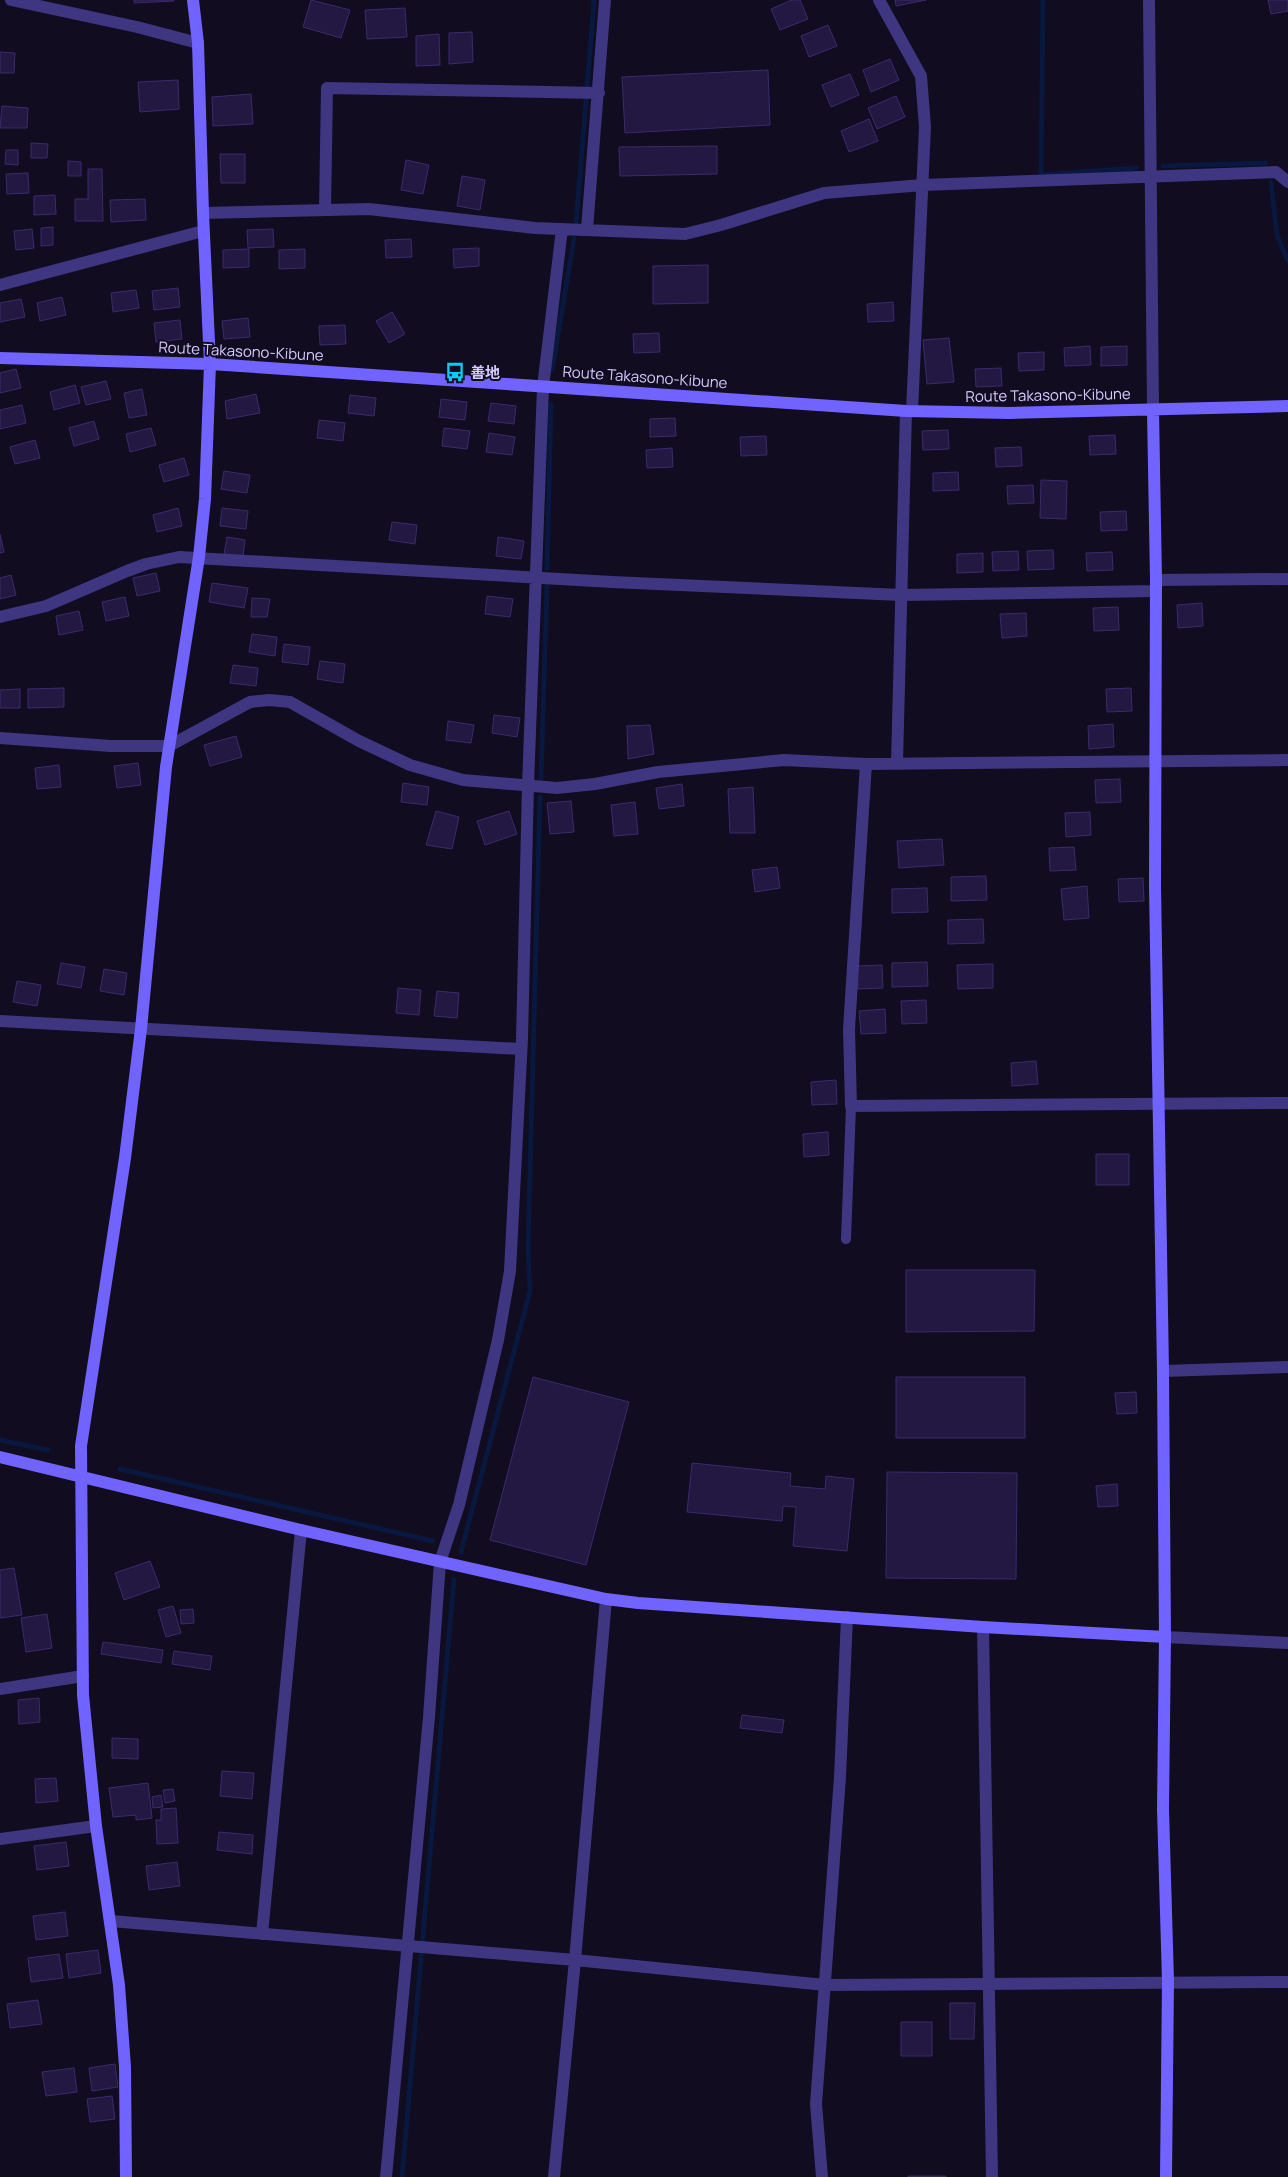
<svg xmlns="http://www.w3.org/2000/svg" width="1288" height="2177" font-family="Manrope,'Noto Sans JP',sans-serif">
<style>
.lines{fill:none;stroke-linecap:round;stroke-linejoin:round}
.stream{stroke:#08183e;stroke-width:5}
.building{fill:#231842;stroke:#3c2a6e}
.lane{stroke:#3e3680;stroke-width:10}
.street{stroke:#3e3680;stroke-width:12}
.secondary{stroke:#7163ff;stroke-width:12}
.labels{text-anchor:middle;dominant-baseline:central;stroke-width:4;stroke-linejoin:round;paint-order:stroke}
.street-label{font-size:15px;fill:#d5ccff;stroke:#110c20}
.poi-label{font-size:15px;font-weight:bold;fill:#d5ccff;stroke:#110c20;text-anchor:start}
</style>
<rect width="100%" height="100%" fill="#110c20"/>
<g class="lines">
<path class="stream" d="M1043,0l-2,175 95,-7
M1163,166l103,-3
M1271,182l6,53 11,26
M576,224l18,-224
M552,370l22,-132
M547,568l4,-164
M541,779l6,-193
M0,1440l48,10
M120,1469l313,72
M461,1552l69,-261 -2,-42 12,-452
M402,2177l52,-598"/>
</g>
<path class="building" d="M134,0h40v1l-40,2z
M311,0l39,10 -9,28 -38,-11z
M792,0h8l8,19 -28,11 -9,-21z
M895,0h31l-30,6z
M1268,0h20v11l-17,3z
M405,8l2,29 -40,2 -2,-29z
M828,25l9,21 -28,11 -8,-21z
M472,32l1,30 -24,2v-31z
M439,34l1,31 -24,1v-30z
M0,52l15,1 -1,20h-14z
M890,59l9,21 -28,12 -8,-22z
M768,70l2,55 -145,8 -3,-56z
M850,74l9,21 -28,12 -9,-22z
M178,80l1,29 -39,3 -2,-30z
M251,94l2,30 -40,2 -1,-29z
M896,96l9,21 -28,12 -9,-21z
M2,106l26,2 -1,20h-27z
M869,119l9,22 -29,11 -8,-21z
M31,143l17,1 -1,14h-16z
M717,146v28l-97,2 -1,-29z
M6,150h12v15l-13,-1z
M220,154h25v29h-24z
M406,160l23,5 -6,29 -22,-4z
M68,161l13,1v14h-13z
M88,169h14l1,52h-28v-22h13z
M28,173l1,20 -22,1 -1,-20z
M462,176l23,4 -5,30 -23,-4z
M55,195l1,19 -22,1v-19z
M145,199l1,21 -35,2 -1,-22z
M53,227v18l-12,1v-18z
M32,229l2,19 -18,2 -2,-19z
M273,229l1,18 -26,1 -1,-18z
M411,239l1,18 -26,1 -1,-18z
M479,248v18l-25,2 -1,-19z
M249,249v18l-26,1v-18z
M305,249v19l-26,1v-19z
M708,265v38l-55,1v-38z
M178,288l2,19 -26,3 -2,-19z
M136,290l3,18 -26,4 -2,-19z
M62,297l4,18 -26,6 -3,-18z
M21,299l4,18 -25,5v-19z
M893,302l1,19 -26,1 -1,-18z
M392,312l13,22 -16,9 -13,-22z
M248,318l2,19 -26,2 -2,-18z
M180,320l2,19 -26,3 -2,-19z
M345,325l1,19 -26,1 -1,-19z
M659,333l1,19 -26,1 -1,-19z
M949,338l5,44 -27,2 -4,-44z
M1090,346l1,19 -26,1 -1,-18z
M1127,346v19l-26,1v-19z
M1044,352v18l-25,1 -1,-18z
M1001,368l1,18 -26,1 -1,-18z
M16,369l5,19 -21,5v-20z
M106,381l5,18 -25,6 -5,-18z
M75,385l5,18 -26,7 -4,-18z
M142,389l5,26 -18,3 -5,-25z
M256,394l4,19 -33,6 -2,-18z
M350,395l26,3 -2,18 -26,-3z
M441,399l26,3 -2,18 -26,-3z
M491,403l25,3 -2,18 -26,-3z
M22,405l4,18 -26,6v-19z
M675,418l1,18 -26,1v-18z
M319,420l26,3 -2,18 -26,-3z
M94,421l5,18 -25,7 -5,-18z
M151,428l5,17 -26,7 -4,-18z
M444,428l26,3 -3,18 -25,-3z
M948,430l1,19 -26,1 -1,-19z
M489,433l26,4 -3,18 -26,-3z
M1115,435l1,19 -26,1 -1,-19z
M766,436l1,19 -26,1 -1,-19z
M35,440l5,18 -25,6 -5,-17z
M1021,447l1,19 -26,1 -1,-19z
M672,448l1,19 -26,1 -1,-18z
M184,458l5,17 -25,7 -5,-17z
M224,471l26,4 -3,18 -26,-4z
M958,472l1,18 -26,1v-18z
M1041,480l26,1 -1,38 -26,-1z
M1033,485l1,18 -26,1 -1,-18z
M178,508l4,18 -25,6 -4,-17z
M222,508l26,3 -2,18 -26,-3z
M1126,511l1,19 -26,1 -1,-19z
M392,522l25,3 -2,19 -26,-4z
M0,534l4,18 -4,1z
M227,537l18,3 -2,17 -19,-2z
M498,537l26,4 -3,18 -25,-3z
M1053,550l1,19 -26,1 -1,-19z
M1018,551l1,19 -26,1 -1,-19z
M1112,552l1,18 -26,1 -1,-18z
M983,553v19l-26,1v-19z
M156,573l4,18 -23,5 -4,-18z
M11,575l5,20 -16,4v-21z
M212,583l36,5 -4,20 -35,-6z
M487,596l26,3 -3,18 -25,-3z
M125,597l4,19 -23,5 -4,-19z
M252,598l18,1 -3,18h-16z
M1202,603l1,23 -25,2 -1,-23z
M1118,607l1,23 -25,1 -1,-23z
M79,611l4,19 -24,5 -3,-19z
M1026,613l1,23 -25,2 -2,-24z
M252,634l25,3 -2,19 -26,-4z
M284,644l26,3 -2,18 -26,-3z
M320,661l25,3 -2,19 -26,-4z
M233,665l25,3 -2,18 -26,-3z
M64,688v19l-36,1v-19z
M1131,688l1,23 -25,1 -1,-23z
M20,689v19h-20v-18z
M494,715l26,3 -3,19 -25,-4z
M448,721l26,4 -3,18 -25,-3z
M1113,724l1,23 -25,2 -1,-23z
M650,725l4,29 -26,5 -1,-33z
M236,736l6,21 -32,9 -6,-21z
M138,763l3,22 -24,3 -3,-22z
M59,765l2,22 -24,2 -2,-21z
M1120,779l1,23 -25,1 -1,-23z
M403,783l26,4 -2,18 -26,-3z
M682,784l2,22 -25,3 -3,-21z
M753,787l2,46h-25l-2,-44z
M571,801l3,31 -24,2 -3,-31z
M635,802l3,32 -24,2 -3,-31z
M436,811l23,6 -7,32 -26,-4z
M509,811l8,23 -32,11 -8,-24z
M1090,812l1,23 -25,2 -1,-24z
M942,839l2,26 -45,3 -2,-27z
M1074,847l2,23 -26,1 -1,-23z
M777,867l3,21 -25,4 -3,-22z
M986,876l1,24 -36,1v-24z
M1143,878l1,23 -25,1 -1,-23z
M1087,886l2,32 -25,2 -3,-31z
M927,888l1,24 -36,1v-24z
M983,919l1,24 -36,1v-24z
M927,962l1,24 -36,1v-24z
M61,963l24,4 -4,21 -24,-4z
M993,964v24l-35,1 -1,-24z
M882,965l1,23 -25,1 -1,-23z
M104,969l23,4 -3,22 -24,-4z
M17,981l24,4 -4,21 -24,-4z
M398,988l23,2 -2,25 -23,-2z
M437,991l22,2 -2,25 -23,-2z
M926,1000l1,23 -25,1 -1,-23z
M885,1009l1,24 -25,1 -2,-23z
M1036,1061l2,23 -26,2 -1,-23z
M836,1080l1,24 -25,1 -1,-23z
M828,1132l1,23 -25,2 -1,-23z
M1096,1154h33v31h-33z
M906,1270h129l-1,61 -128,1z
M533,1377l96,25 -43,163 -96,-25z
M896,1377h129v61h-129z
M1136,1392l1,21 -20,1 -2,-21z
M692,1463l99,10 -1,13 35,3 1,-13 28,3 -7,72 -54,-5 3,-39 -13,-1 -1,15 -95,-9z
M887,1472l130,1 -1,106 -130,-1z
M1117,1484l1,22 -20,1 -2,-21z
M150,1561l10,26 -36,13 -9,-27z
M14,1568l8,47 -22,3v-48z
M173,1606l8,27 -15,4 -8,-27z
M193,1609l1,14 -13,1 -1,-14z
M47,1614l5,34 -26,4 -5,-34z
M103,1642l60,8 -2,13 -60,-9z
M174,1651l38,5 -2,14 -38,-6z
M39,1698l1,24 -21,2 -1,-24z
M742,1715l42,5 -2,13 -42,-5z
M112,1738l26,1v20l-26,-1z
M222,1771l32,2 -2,26 -32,-3z
M56,1778l2,23 -22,2 -1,-24z
M148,1783l4,35 -16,2v-5l-23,2 -4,-29z
M173,1789l2,12 -10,2 -2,-13z
M161,1795l2,12 -10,1 -1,-11z
M176,1808l2,35 -21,1 -1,-24h5v-11z
M219,1832l34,3 -1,19 -35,-4z
M66,1842l3,24 -32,4 -3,-24z
M177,1862l3,24 -31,4 -3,-24z
M65,1912l3,24 -32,4 -3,-24z
M98,1950l3,23 -32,5 -3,-24z
M59,1954l4,24 -32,4 -3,-24z
M38,2000l4,24 -32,4 -3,-24z
M950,2003h25l-1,36h-24z
M901,2022h31v34h-31z
M115,2064l3,23 -26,4 -3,-23z
M74,2068l3,24 -31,4 -4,-24z
M112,2096l3,23 -25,3 -3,-23z
M908,2176h38v1h-38z"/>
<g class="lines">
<path class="lane" d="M846,1239l5,-133"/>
<path class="street" d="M11,0l126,27 61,16
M879,0l42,76 4,51 -13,284
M1149,0l4,410
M325,210l2,-122 272,5
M203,213l166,-4 166,19 150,6 36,-9 103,-32 99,-8 353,-13 12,10
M587,229l18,-229
M0,285l203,-54
M1156,580l132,-1
M0,617l46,-11 81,-35 19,-7 33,-7 433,25 289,13 255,-4
M0,738l111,8h58l81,-44 19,-2 21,2 69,39 51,24 53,15 94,8 38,-4 63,-12 126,-12 82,4 422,-4
M897,763l9,-352
M866,764l-17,265 2,77 437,-3
M0,1021l521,28
M1163,1371l125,-4
M983,1627l9,550
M1165,1637l123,6
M0,1689l83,-13
M0,1839l96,-13
M111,1921l464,39 250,25 463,-3
M262,1934l39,-404
M386,2177l43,-460 11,-155 19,-57 39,-165 12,-69 12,-232 6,-254 15,-398 19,-158
M554,2177l21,-217 31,-361
M822,2177l-6,-73 24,-327 7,-160"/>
<path class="secondary" d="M0,358l210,6 696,47 103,2 279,-7
M1153,410l3,170 -1,306 8,485 2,266 -2,172 5,172 -2,196
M0,1457l301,73 305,69 32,4 345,24 182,10
M126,2177l-1,-110 -6,-82 -23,-159 -13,-131 -2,-249 44,-288 16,-129 25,-262 33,-210 6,-58 5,-135 -7,-151 -5,-170 -5,-43"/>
</g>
<defs>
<symbol id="bus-bare" viewBox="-9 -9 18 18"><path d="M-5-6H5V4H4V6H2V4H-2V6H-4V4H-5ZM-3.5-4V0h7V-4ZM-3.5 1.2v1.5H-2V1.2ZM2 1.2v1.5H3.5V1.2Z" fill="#00cef7" stroke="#110c20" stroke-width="2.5" paint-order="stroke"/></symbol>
</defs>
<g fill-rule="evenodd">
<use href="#bus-bare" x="441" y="358" width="28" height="28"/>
</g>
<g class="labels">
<g class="street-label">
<text transform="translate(241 351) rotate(3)">Route Takasono-Kibune</text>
<text transform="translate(645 377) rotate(4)">Route Takasono-Kibune</text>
<text transform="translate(1048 395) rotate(-1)">Route Takasono-Kibune</text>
</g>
<g class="poi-label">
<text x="470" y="372">善地</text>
</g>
</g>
</svg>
